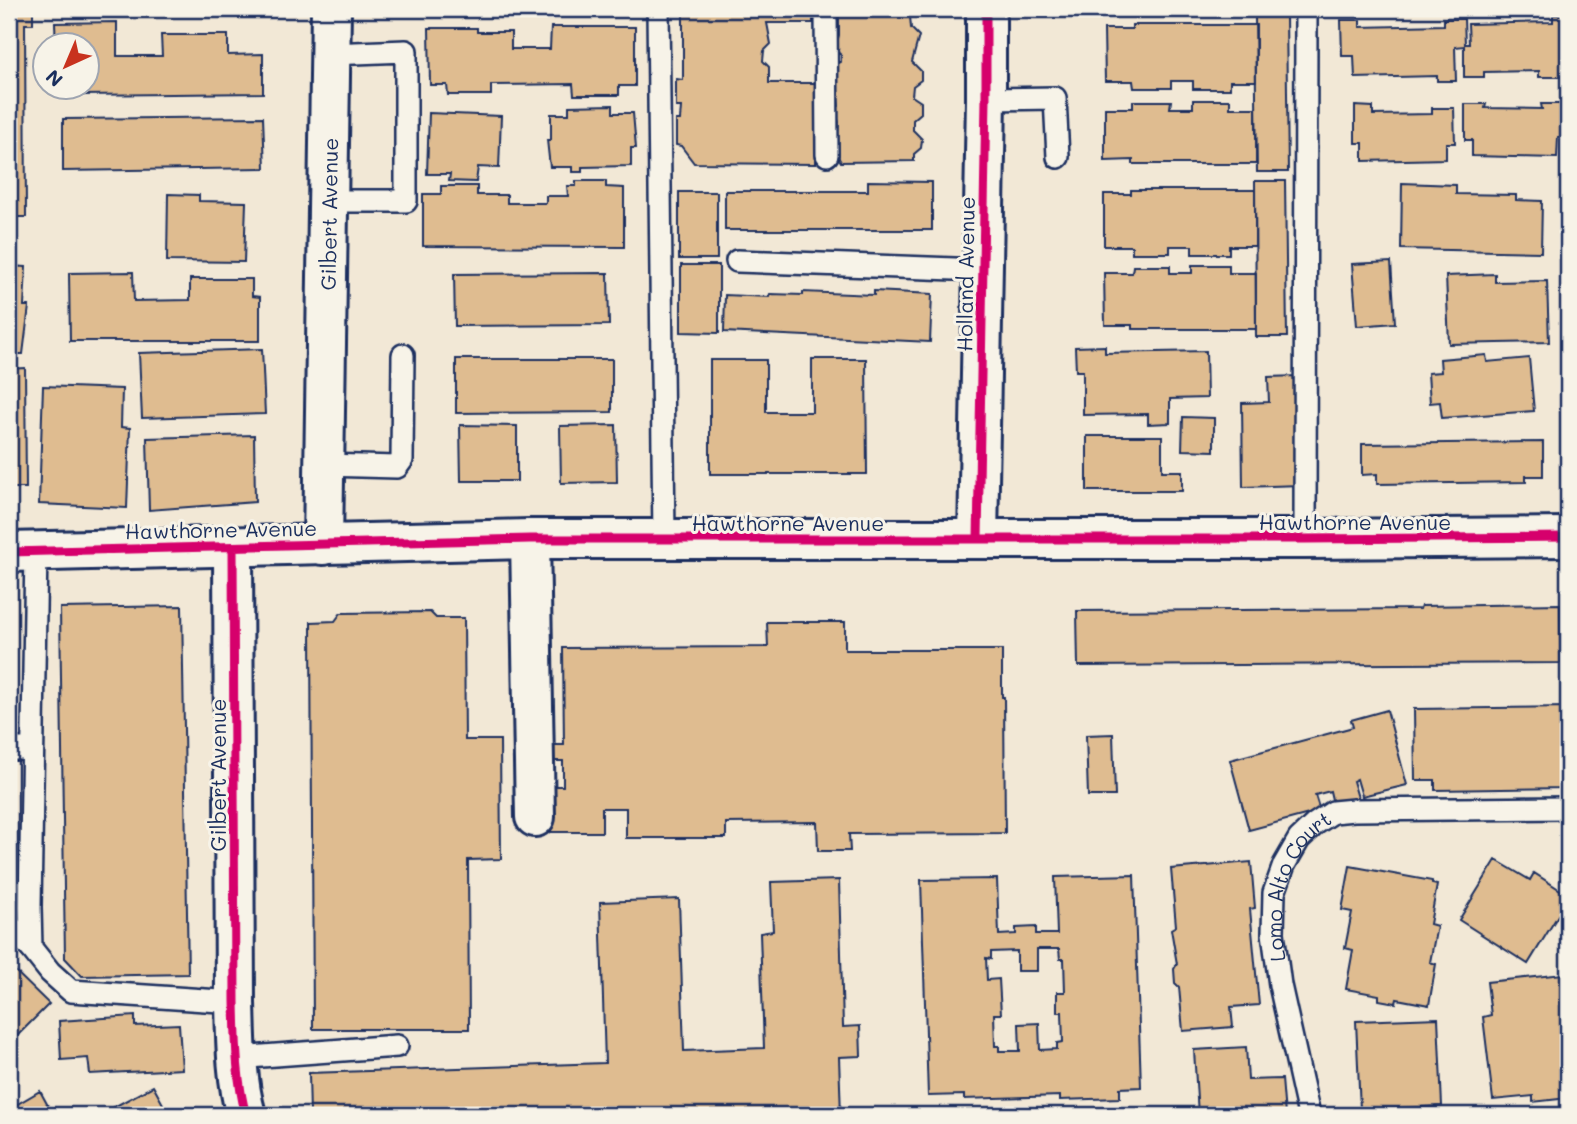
<svg xmlns="http://www.w3.org/2000/svg" width="1577" height="1124" font-family="Mali,sans-serif">
<style>
.building{fill:#dfbc90;stroke:#1b2f5e;stroke-width:2;fill-rule:evenodd}
.lines{fill:none;stroke-linecap:round;stroke-linejoin:round}
.lane-casing{stroke:#1b2f5e;stroke-width:26}
.street-casing{stroke:#1b2f5e;stroke-width:44}
.lane{stroke:#f7f3e8;stroke-width:21}
.street{stroke:#f7f3e8;stroke-width:38}
.cycleway-casing{stroke:#f7f3e8;stroke-width:13}
.cycleway{stroke:#d6006c;stroke-width:9}
.labels{text-anchor:middle;dominant-baseline:central;stroke-width:6;stroke-linejoin:round;paint-order:stroke}
.street-label{font-size:21px;fill:#1b2f5e;stroke:#f7f3e8}
</style>
<rect width="100%" height="100%" fill="#f2e8d6"/>
<filter id="ink" filterUnits="userSpaceOnUse"><feTurbulence type="fractalNoise" baseFrequency=".0143" numOctaves="2"/><feDisplacementMap in="SourceGraphic" scale="14" xChannelSelector="R" yChannelSelector="G"/><feConvolveMatrix kernelMatrix="1 2 1 2 8 2 1 2 1" color-interpolation-filters="sRGB"/></filter>
<g filter="url(#ink)">
<path class="building" d="M9,9h24v15h-8l1,193h-17z
M439,9h68v3l-69,-1z
M672,9h141v14h-46l4,21 -7,7 -1,10 6,6v16h47v81l-122,-1 -13,-17 -5,-1v-25h4l1,-13h-5v-28l7,1v-70z
M839,9h78v2l-7,5 1,12 8,8 -7,26 9,9v9l-8,6 -1,10 9,6v11l-8,7v10l9,9 -1,9 -7,6v7l-73,1 -5,-9 3,-31 -4,-13 4,-3 -4,-41 6,-3v-7l-6,-5 4,-15z
M1348,9h59l-59,4z
M1553,15h9l1,62h-24v-6l-55,1v5h-20v-31l-9,1 1,34h-19v-5l-82,2 -1,-22h-12l-1,-36h19v7l84,-2v-6h20l1,25h4l-1,-20 85,-2z
M1286,16l2,156h-31l-2,-155z
M117,22v34h45l-1,-21h67v20l35,-1v39l-183,2v-7h8v-42h-32l-1,-23z
M1132,25h124v56h-26v8h-37v-8h-22v7h-37l-1,-7h-28l-1,-52h28z
M551,27h84v59h-16v9h-45l-1,-11 -82,1v10h-43l-1,-10h-17l-1,-57h48v4h34v17h39z
M1193,100h37v8h26v56h-123v-4l-28,1v-53h28v-7h38l-1,7h23z
M1465,104h21l-1,4 57,1 -1,-5h25l-1,33h-7l-1,21 -85,-2v-16h-7z
M613,105v8h20l3,35h-5v18l-49,1v5h-10v-5h-22l-3,-27h4v-26h18v-8z
M1355,106l18,1v8l59,-1v-6h22l1,35h-9v16l-83,2v-18h-8z
M429,113l72,3 -2,52 -21,-1 -2,15 -27,-1 1,-7h-23z
M263,117l2,51 -202,3v-52z
M576,181h30v6l18,1v59l-201,-1v-52h18v-8h36v9h30v8h39v-7h22l-1,-10h9z
M868,181l64,1v48h-207v-39h143z
M1255,181h30l2,156h-31z
M1402,183l54,2v9l60,1v5l26,1 -1,51 -140,-3z
M1131,190h124v56h-26v8h-37v-8h-22v7h-38v-7h-28v-52h27z
M679,192h38v67h-38z
M168,194l31,1v6l47,1 -2,60 -77,-1z
M1391,262l4,61 -38,3 -5,-62z
M681,265h38v68l-38,-1z
M1192,265h37v8h27v56h-124v-4h-27l-1,-52h28l1,-7h37v7h22z
M9,266l17,1 -2,39h5l-6,48h-14z
M133,272l1,29 56,-1v-21h62v17l8,1v44h-190l-1,-68z
M608,273l1,52 -154,1 -1,-52z
M1495,274v8l52,-1 2,61 -100,2 -3,-68z
M874,291l58,3 -2,48 -206,-10 1,-37 44,2 1,-3 33,1v-3l71,3z
M1105,346v7l101,-2 1,47 -37,1v24l-22,1v-10l-65,1v-44h-7l-1,-24z
M262,349l3,65 -123,4 -3,-65z
M1486,355l1,7 42,-4 5,53 -92,7 -2,-16 -10,1 -2,-30 13,-1 -1,-13z
M456,359h156v53l-156,1z
M812,359h54l1,115h-157v-114h56v52h46z
M25,368l1,120h-17v-119z
M1299,376l2,109 -58,2 -1,-84 27,-1 -1,-25z
M43,386l79,3 -1,38 9,1 -3,80 -88,-4z
M1183,417l31,1v33l-32,-1z
M460,425l57,1v55h-56z
M616,425l1,57 -56,1 -1,-57z
M254,435l1,67 -106,8 -2,-72z
M1087,436h75v35h20v20h-95z
M1543,442v34h-17v6l-149,2v-10l-15,1v-31z
M1560,604l1,59 -483,3 -1,-55 343,-2 1,-3z
M182,606l6,368 -106,2 -17,-18 -5,-350z
M430,612l6,6h28l1,122h35l1,119 -33,1 1,169h-156l-2,-407 24,-1 6,-8z
M767,622h78v28h157v47h2l1,136 -156,1 1,17h-32l-1,-29 -91,1v15h-100v-30h-24v24h-51v-46h12v-25h-12v-16h13l-1,-97 205,-1z
M9,655h3l1,77h-4z
M1568,707v81l-133,2v-10h-20l-1,-71z
M1387,710l20,75 -45,11 -5,-17 -4,2 5,17 -25,6 -3,-13 -15,4 5,16 -71,19 -19,-70 123,-33 -2,-7z
M1113,734l2,62h-27l-2,-61z
M1496,860l34,20 4,-7 34,22v4l-40,65 -69,-44z
M1251,862l4,46 -5,1 9,96 -28,2 2,20 -50,4 -4,-44 -4,-4 -1,-14 3,-5 -6,-35 5,-3 -5,-57z
M1350,866l82,15v3l5,1 -7,39 7,2 -7,36 6,2 -7,41 -32,-6 -1,4 -17,-3v-5l-33,-6 7,-39 -8,-2 7,-36 -10,-2z
M1134,875l7,212 -21,1v10l-60,2v-4l-96,3v-4l-36,1 -7,-216 76,-1 2,56 17,-1v-6l20,-1v7h21l-2,-57zM1037,949h22l1,10h4l1,33h-8v20h5l1,30 -6,1v6l-17,1 -1,-27 -20,1 1,27h-21v-5h-4l-1,-32h7l-2,-35 -12,1 -1,-22 5,1v-7l26,-1v20h20z
M839,880l4,147 17,-1 1,30 -22,1 2,58h-531l-1,-42 296,-10 -5,-161 79,-3 5,152 80,-3 -4,-115 13,-2 -2,-49z
M9,965l40,39 -40,40z
M1563,974l5,44v80l-35,4v-6l-40,4 -10,-83 8,-2 -4,-33z
M135,1016v10l44,-2 3,45 -92,5 -2,-16 -27,2 -2,-39z
M1438,1018l4,88 -82,4 -4,-89z
M1246,1047l2,33 34,-1 3,36h-87l-4,-65z
M153,1086l16,29h-70z
M40,1091l13,24h-44v-6z"/>
<g class="lines">
<defs>
<g id="lane">
<path d="M658,9l6,530"/>
<path d="M826,9l1,146"/>
<path d="M986,99l69,-1 3,59"/>
<path d="M328,201h78v-150l-76,3"/>
<path d="M737,261l245,9"/>
<path d="M324,465l73,2 5,-7 1,-105"/>
<path d="M1305,539l1,-530"/>
<path d="M36,551l-6,356 1,41 19,24 21,19 164,11"/>
<path d="M9,749h23"/>
<path d="M9,925l22,23"/>
<path d="M237,1058l160,-12"/>
<path id="s1" d="M1309,1115l-29,-130 -7,-52 1,-40 10,-28 15,-26 16,-15 18,-12 21,-2 214,-2"/>
</g>
<g id="street">
<path d="M530,539l5,278"/>
<path d="M978,539l8,-440v-90"/>
<path id="s2" d="M323,545l8,-536"/>
<path d="M233,547l2,455c1,38 1,77 11,113"/>
<path d="M9,552l521,-13h775l263,-2"/>
</g>
</defs>
<use href="#lane" class="lane-casing"/>
<use href="#street" class="street-casing"/>
<use href="#lane" class="lane"/>
<use href="#street" class="street"/>
<defs>
<path id="cycleway" d="M978,539l8,-440v-90
M233,547l2,455c1,38 1,77 11,113
M9,552l521,-13h775l263,-2"/>
</defs>
<use href="#cycleway" class="cycleway-casing"/>
<use href="#cycleway" class="cycleway"/>
</g>
</g>
<g class="labels">
<g class="street-label">
<text stroke="none"><textPath href="#s2" startOffset="331">Gilbert Avenue</textPath></text>
<text transform="translate(965 274) rotate(-89)">Holland Avenue</text>
<text x="1355" y="521">Hawthorne Avenue</text>
<text x="788" y="522">Hawthorne Avenue</text>
<text transform="translate(221 529) rotate(-1)">Hawthorne Avenue</text>
<text transform="translate(217 775) rotate(-90)">Gilbert Avenue</text>
<text stroke="none"><textPath href="#s1" startOffset="240">Lomo Alto Court</textPath></text>
</g>
</g>
<rect width="1577" height="1124" fill="none" stroke="#f7f3e8" stroke-width="35"/>
<rect x="18" y="18" width="1542" height="1089" fill="none" stroke="#1b2f5e" stroke-width="2.5" filter="url(#ink)"/>
<g transform="translate(66 66) rotate(224)"><circle r="33" fill="#f7f3e8" stroke="#9fa5b1" stroke-width="2"/>
<path d="M0-5L12 26L0 18L-12 26Z" fill="#c8321e"/>
<text y="-10" font-size="19" font-weight="bold" text-anchor="middle" fill="#1b2f5e">N</text>
</g>
</svg>
